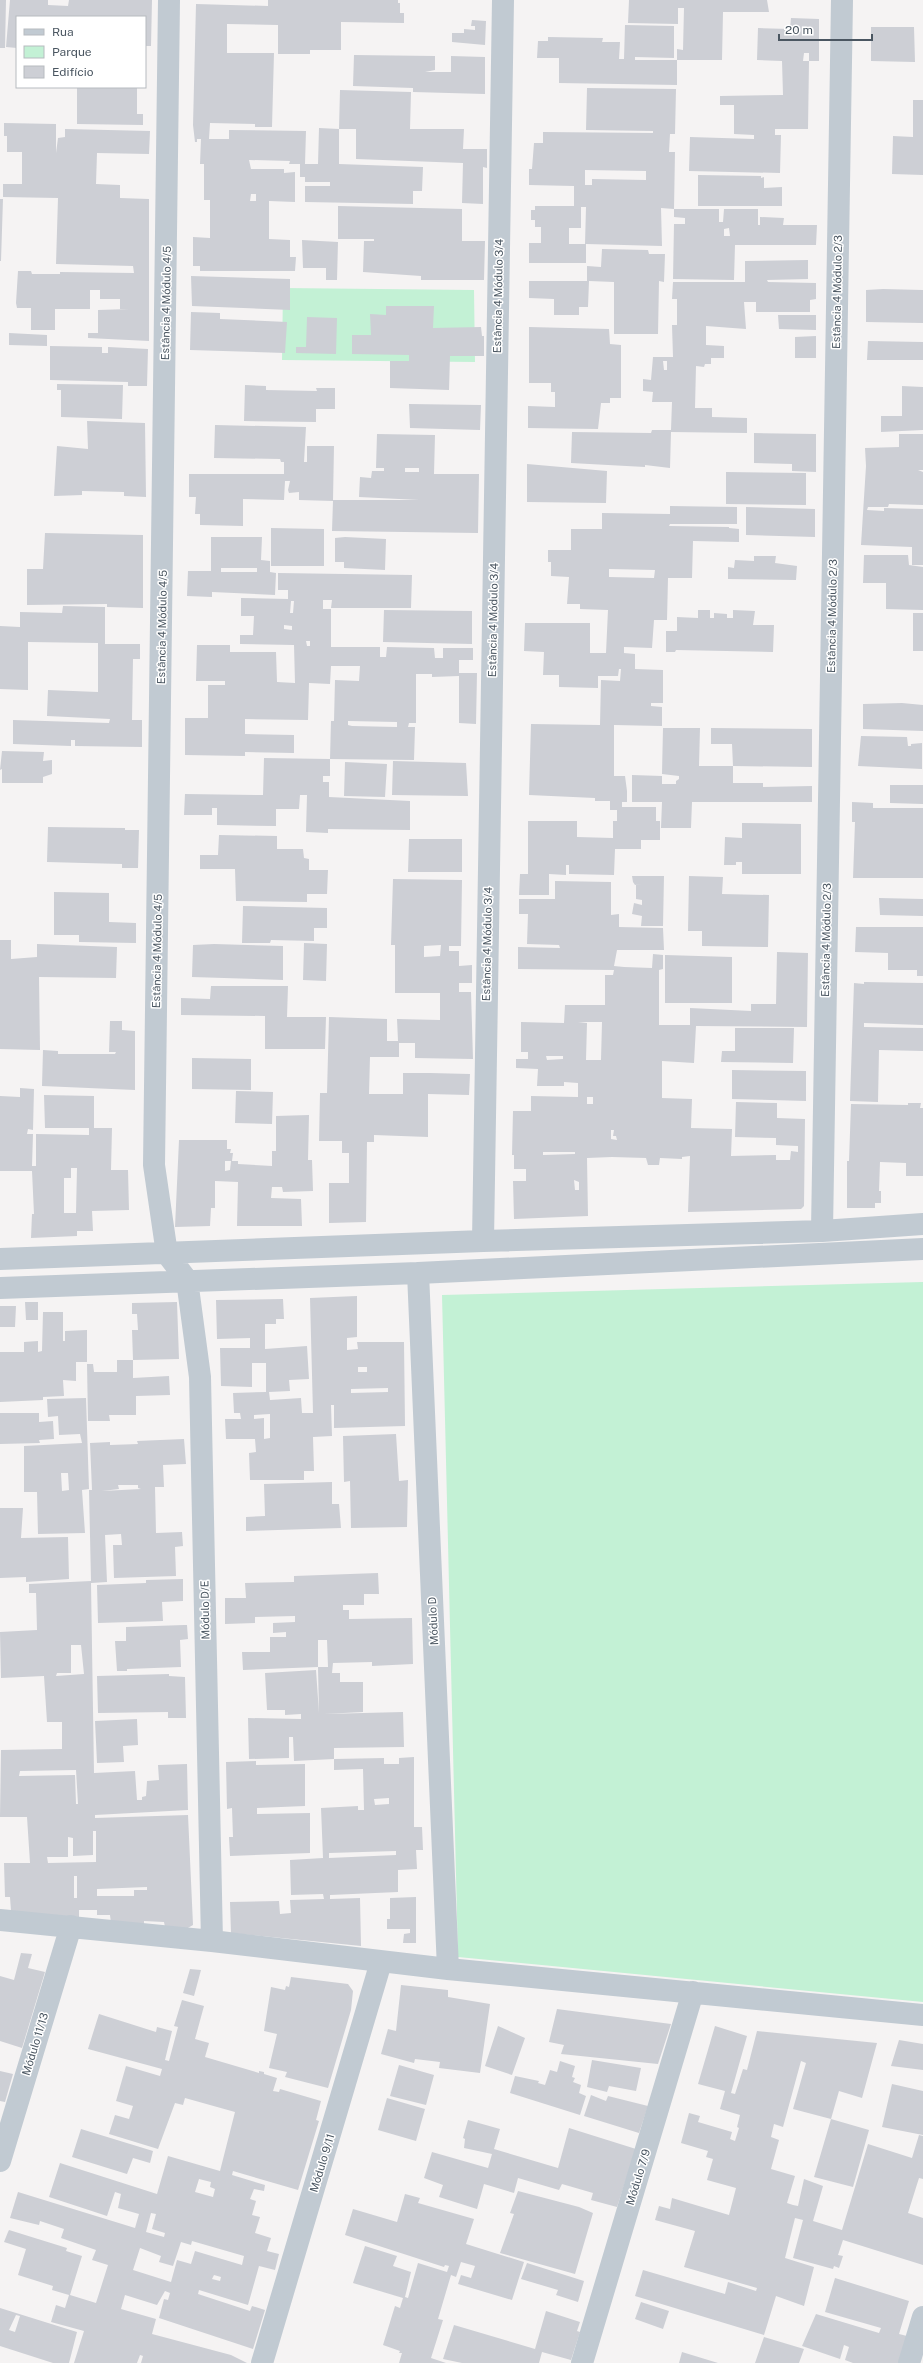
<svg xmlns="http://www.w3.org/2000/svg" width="923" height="2363" font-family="'Public Sans',sans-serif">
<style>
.green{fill:#c3f1d5}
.building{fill:#cdcfd5;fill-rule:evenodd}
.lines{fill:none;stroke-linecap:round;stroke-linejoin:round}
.street{stroke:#c1cad2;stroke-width:22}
.labels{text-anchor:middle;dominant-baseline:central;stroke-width:3;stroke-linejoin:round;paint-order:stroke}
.street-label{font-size:11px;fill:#4a5661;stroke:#fff}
</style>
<rect width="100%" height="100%" fill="#f5f3f3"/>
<path class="green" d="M283,288l191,2 1,72 -193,-2z
M923,1282v720l-465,-45 -16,-662z"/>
<path class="building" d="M0,0h6l-1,48h-5z
M10,0h38v5l20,1 1,-6h83l-1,46h-6v-29h-128v31l-11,-1z
M268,0h130v3h2v10h4v10l-63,-1v28h-31v4h-32v-29l-51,-1v29h47l-2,74h-17v-3l-45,-1 -1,16h20v-9l77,1 -1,33h13l1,-36 20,1 1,-39 71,2 -1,37h54l-1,20h24v19l-4,-1v37l-21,-1 1,-40 -107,-4v-30h-17v35l84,3 -1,24h-9v13l-108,-2v-16h25v-4h-25v-5h-5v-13h-11l1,-3 -41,-1 2,9h33v4l11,-1v30l-26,-1v38l21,1v17h6l-1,14h-95v-5h-7v-29l17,1v-38h-6v-36h-4l1,-25h-4v3h-2l-2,-17 3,-121 72,2zM251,194h5v7h-6z
M629,0h138l2,12h-46l-1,48h-45v-11l6,1 1,-42h-6v16l-50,-1z
M791,18l28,1v42h-10l-1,68h-33v6h6l-1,38 -91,-2 1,-34 64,2v-4l-20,-1v-29h-14v-9l63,-1 -1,-34 -25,-1 1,-32 32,1zM804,53h5v8h-6z
M472,20l14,1 -1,24 -33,-3v-9h12v-4l11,1v-4h-4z
M625,25l49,1v32l-39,-1v3h42v25l-118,-2v-25h-22l1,-17h10v-4l55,1 -1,4h18l-1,17h5z
M871,27h43l1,35 -44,-1z
M354,55l81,1v14l-10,2h26v-16l34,1v37l-72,-2v-4l-60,-2z
M77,87h60v27h6v11l-66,-1z
M587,88l89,1 -1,45h-5l-1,18h6l-1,57 -13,-1 1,38 -76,-2v19h-57v-20h12v-16h-6v-7h-4v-10h4v-4h39v-20l-45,-1v-16h3l2,-26h9v-11l110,1v-2l-67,-1zM585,170l61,1v9l-54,-1v6h-7zM581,207h5l-1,37h-16v-16h12z
M913,100h10v75l-31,-1 1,-38 20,1z
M4,123l52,1v29l2,-15 7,-1v-8l85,2 -1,23 -52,-1 -1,31 24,1v13l29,1v142l-61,-3v-5h10v-23l31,-1h-9v-10h-20v-9h-10v19h-35v21h-24v-22h-14l-1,-5 2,-32h13l1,3h28v-2l74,1 -1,-7 -77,-2 2,-66 -55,-1v-13h19v-32h-15v-16h-3z
M698,175l63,1v2l3,-1v11l18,-1v19h-84z
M0,199h3l-2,62h-1z
M338,206l124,3v32h23l-1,39h-63v-4l-58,-4 1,-31h10v-2h-36z
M674,209h45v13h4l1,-13h34v16h2v-8l24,1 -1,7h34l-1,20h-81l-1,35 -61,-1 1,-55h11v-6l-11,-1zM729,228l1,8h-6v-7z
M302,240l36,2 -1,38h-11v-12h-23z
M602,249l46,1 1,4h16l-1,28 -5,-1 -1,53h-44v-52l-25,-1 -1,26h-9v8h-25v-16l-25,-1v-17h58v-15l14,1z
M808,260v19l-41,1 1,2 48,1v16l-6,1v12h-54v-10h-12l2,27 -40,-3v19l18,1v12h-13v6h-6l-1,3 -8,-1 -1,42h17v9l35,1v15l-76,-1 -1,36 -25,-3v2l-74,-4 1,-31 79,1 1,-3h19l1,-28h-20l1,-10 -10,-1v-12l8,1 2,-23h20l-1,-32h5v-26h-5l1,-17h72v-21zM663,361h4v9h-3z
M191,276l99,3v31l-98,-4z
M883,289l40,1v33l-57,-1v-32z
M386,306h48l-1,22 48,-1 1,9h2v20h-34l-1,34 -59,-2v-27h19v-6l-57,-1v-19h19l-1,-21 16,1z
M191,312l29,1v6l67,3 -2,31 -95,-3z
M778,315h38v15l-37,-1z
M307,317l30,1 -1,36 -40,-1v-6h10z
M529,327l80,2 1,15 11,1v53h-11v5h-9l-3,26 -70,-1v-22l27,1v-15h-4v-9h-22z
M9,333l38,2v11l-38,-1z
M816,336v22h-21v-21z
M868,341l55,1v18h-56z
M50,346l52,1v6h6v-6l40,2 -1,37h-19v-4l-78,-2z
M57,384l66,1 -1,34 -61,-2v-27h-4z
M245,385l21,1v4l51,1 -1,-3h19v21h-19v13l-72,-1z
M902,386l21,1v43l-42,2v-16h21z
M409,404l72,1 -1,25 -70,-2z
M87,421l58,2 1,74 -22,-1v-4l-42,-1v4l-28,1 3,-50 31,3z
M215,425l91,2 -2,35h3v-16h27l-1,54h86l-60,-3 1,-20 11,1 1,-7h12v-3h-8l1,-34 58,1 -1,39h45l-1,59 -146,-2 1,-30 -34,-1v-8l-10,1 -1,-3 2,-9h-5l-1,19 -41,-1v27l-43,-1v-11h-5l1,-17h-7v-23h95v-12h-3l-1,-3 -66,-1zM405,468h14v4h-14z
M754,433l62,1v38l-24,-1v-7l-38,-1z
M899,434h24v36h-5l5,2v33l-34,-1 -1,3h-20l-1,3 17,1v-3l39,1v56h-11v-18l-51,-2 5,-79 -1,-18 34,-1z
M527,464l80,7 -1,32 -79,-1z
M726,472l80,1v32l-80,-1z
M670,506l67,1v17h-67l-1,2 60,1v1l10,1v13l-46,-1 -1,37h-24l-1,42h-13l-2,28 -28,-1v6l11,1v15l28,1v33h-12v3l11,1v19l-48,-1v51h11l2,15v11h-5v5h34v14h4v19h-19v9h-26l-1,26 -45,-1v-9h-3v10l-17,-1v21h-30l1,-21h8v-53h49v16l36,1v-17h4v-11h-7v-9h-15v-3l-66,-3 2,-71 69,1 1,-45 19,1 1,-12h-2l-1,7h-20v12l-39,-1v-12h-16l1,-23 -20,-1 1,-28h65v30h16l2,-43 -28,-1v-5h-13l2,-27 -18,-1v-14h-3v-12h23v-21h31v-16l68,1zM609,569l46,1 -1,8 -45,-1z
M746,507l69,2v28l-69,-2z
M271,528l53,1v37h-53z
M45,533l98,2v73l-36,-1v-3l-80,1v-36h16z
M211,537h51l-1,23 9,1v11l6,1 -1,22 -63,-3v5l-25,-1 1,-25h23zM221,568h36v4h-36z
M345,537l41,2 -1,31 -41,-2v-6h-9v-24z
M864,555h44l1,10 14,2v43l-37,-1v-26h-23z
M754,556h22l-1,7 22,3 -1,14 -68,-1v-12l6,1 1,-8 19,1z
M278,573l134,2 -1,33h-80l1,-8h-9v9h8v38h49v10h6l1,-10 47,1 1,10h8v-10h30v12h-14v13h18l-1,51 -17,-1v-47l-27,1v-3h-16v49h-7l-1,4h7l-1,33 -84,-1 1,-38h3l1,-41 24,1 1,-15h-29l-1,18 -21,-1 -1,37 -63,-1v15l49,1v18l-49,-1v4l-60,-1v-37h23v-33h17v-4h-29l1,-36h33v7h46l1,30 18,1 -1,-38 -54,-1v-9h13l1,-19h-13v-18l47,1v-9h-10zM291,601h3l-1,12h-3zM284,625l8,1v4l-8,-1zM306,641h4v5h-3zM348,721l49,1v5l-45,-1 -4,-1z
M63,606l42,1v37h35v15h-7l-1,61h10v27l-67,-1v-6h-4v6l-58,-2v-24l96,3 1,-4 -63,-3 1,-26 50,2v-49l-70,-1v48l-28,-1v-63l20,1v-15l42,1z
M384,610l88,1v33l-89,-2z
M698,610h12v8h4v-5l13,1v4h6v-8l22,1 -2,14h21l-1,27 -97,-2 -1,2h-9v-21h11v-14l21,1z
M913,613h10v38h-10z
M902,703l21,2v26l-60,-2v-25z
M663,728h37l-1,38h34l-1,-22h-21v-16l101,1v38l-79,-1v17h30v4l49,-1v16h-120l-1,26h-30l1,-26h-30v-27l30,1v8h14v-3l3,-2v-3l-17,-2z
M861,736l46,1 1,9h3v-2l11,-1v26l-64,-3z
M2,751l42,1 -1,9 9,-1v14l-9,3v6h-41v-14l-2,1z
M264,758l66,1v17h-7v6h6v15l81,4v29l-82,-1v4l-22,-1 1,-37h-7l-1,14h-23v17l-59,-1v-17h-5v7h-28l1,-21 78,1z
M393,761l73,2 2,33 -76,-1z
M345,762l42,2 -2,33 -41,-1z
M890,785h33v19l-33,-1z
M852,802l21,1v5h50v70h-70l2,-56h-3z
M742,823l59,1v50h-59v-12h-6v3h-12l1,-28 17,1z
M48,827l77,1v2h14l-1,38h-16v-4l-75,-2z
M219,835l58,1v13h26l1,9 5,1v11h19l-1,24h-20v8l-71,-1 -1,-32h-35v-14h18z
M409,839h53v33h-54z
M632,876h32l-1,50h-22l1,-10 -10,-2 2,-11 8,2v-5l-6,-1v-14l6,-1 -7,1 -2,-3z
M689,876l34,1 -1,17 47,1 -1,52 -66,-1v-15h-14z
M393,879l69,1 -1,66h-12v5h10v15l13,-1v18h-13v9h12l2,67 -58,-1v-15h-16v14h-29l-1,37h34v-21h27l40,1 -1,21 -41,-1v43l-54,-2v7h-7l-1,80 -37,1v-40h20v-30h-7v-12h-23l1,-48h7l2,-76 58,2v22h11l-1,-22 43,1v-27h-45v-48h-4zM441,945l-1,11 -16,1v-11z
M555,881l56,1v33l8,-1v13l44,1 1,22h-50h3l-3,16 10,1 28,1 1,-14 10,1v14l-4,1v55h31v-17l61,3v-7h25l1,-52 31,1 -1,74 -111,-1 -2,37 -32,-2v37l30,1 -1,29 41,1 -1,27 45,-1v5h14l1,-9 7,1v-6l-22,-1v-7l-41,-1 1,-35 41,1v15l28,1 -1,87 -3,3 -113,3 2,-56 -8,1v2l-22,-1 -1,7h-11l-2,-7 -34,-1 -25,1 1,58 -74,3 -1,-38h13v-12h-12v-14h-2l1,-44h18v-15l47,1v-14l-14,-1v4h-27l1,-17 -22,-1v-9h12v-7h-7v-30l43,1 1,-18h40v-30h8l1,-5 -96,-1v-22l42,1 -1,-3 -32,-1 1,-30h-9v-15h36zM578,1022h24l-1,38h-15l1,-37zM546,1056h17v3l-16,1zM587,1097h6v7h-6zM611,1130h3l-1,6h3l1,4 -6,-1zM543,1152h32v2l-32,1zM574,1180l5,2v8h-4z
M54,892l55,1v29l27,1v20l-57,-1v-7h-25z
M879,898l44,1v17l-43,-1z
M243,906l84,2v20h-13v13l-43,-1 -1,3h-28z
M856,927h67v49h-6v-6h-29v-17l-33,-1z
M0,940h11v19l26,-2v-13l80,3 -1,31 -77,-1 1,73 -40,-1z
M304,943l23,1 -1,37 -23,-1z
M214,944l69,2v34l-91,-3 1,-32z
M665,955l67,2v46h-67z
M864,982l59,1v42l-59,-2v4l59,1v23l-44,-1 -1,52 -28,-1 4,-118 10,1z
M211,986h77l-1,31h39l-1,32h-60v-33l-84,-1v-17l29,1z
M110,1021h12v9l13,1v59l-93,-4 1,-36 15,1v3h57l1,-2h-7z
M735,1028h59l-1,35 -72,-1 1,-11h13z
M192,1058l59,1v31l-59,-1z
M732,1070l74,1v30l-74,-2z
M20,1088l14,1 -1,41 -5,-1 -1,5h6l-1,32h4v-32l53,1v-7h-44l-1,-33 50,1v32h18l-1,42h17l1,40 -37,1 1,20h-16v5l-46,2 1,-24h2l-2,-43h-32v-75l20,1zM71,1168h6l-1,45h-12v-35h7z
M236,1091l37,1 -1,32 -37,-1z
M908,1103h13l-1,5h3v68h-17v-13l-26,-1 -1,29h2v12h-6v5h-28v-47h2l2,-57 57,1z
M309,1115l-1,45h4l1,31 -30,1 -1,-5h-10l-1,11 30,1 1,27h-65l1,-44 -23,-1v27h-4l-1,18 -35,1 4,-87h48v9h4l-1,4h3l-1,8h6v3l34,2v-15h4v-35zM225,1161h6l-1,9 -5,1z
M357,1296v41l-10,1v12l11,-1 -1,-7h47l1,84 -71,2v-23h-3l1,31 -19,1 1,34h-10v9h-54l-1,-27 7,-1 -1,-13h-29l-1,-20h16l-1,-6h-6l-1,-20 33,-1v-29h-14v24l-31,-1 -1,-38h30v-10l-33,1 -1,-39 67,-1 1,20h-8v5h-11v25l42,-3 2,33 -20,1 1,11 -21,1 1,8 31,-2 1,15h11l-3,-115zM358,1367h9v5h-9zM388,1388v4l-37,1v-4zM270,1414v24l-6,1v-21l-10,1v-4z
M25,1302h13v18h-12z
M177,1302l2,57 -46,1 -1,-30h6l-1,-16h-5v-11z
M0,1306h16l-1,21h-15z
M43,1312h20v29h2v-10l22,-1v32h-11v19l-13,-1 1,16 -21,1v3l-43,2v-50h24v-10l14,-1v11l4,-1z
M117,1360h16v18l36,-2 1,19 -34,1v19h-27l1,6h-22l-1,-57h6l1,8h23z
M86,1398l3,91 -7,1 3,43 -47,1 -1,-42h-13v-46l58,-3 -2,-9 -21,1 -1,-19 -10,1 -1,-18zM61,1473h7l1,17 -7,1z
M0,1413h39v9l14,-1 1,18 -15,1 1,3 -40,1z
M396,1434l3,47 9,-1 -1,47 -56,1 -1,-47 -6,1 -1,-46z
M184,1439l2,25 -23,1 1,22h-9l1,46 26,-1 1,14 -8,1 1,29 -62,2 -1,-33h9l-1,-11 -16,1 2,47 -16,1 3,190 41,-2 2,29h5v-3l4,-1 1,-15 12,-1 -1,-15 29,-1 1,46 -93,5v3l93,-3 5,110 -7,4 -21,-2 -1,-5 -20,-1v6l-33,-4 -1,-8h-13v-5h-18v9l-68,-8 -1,-14h-5l-1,-34h26l-3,-46h-27l1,-67 61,-1v-27h-15l-3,-46 -43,2 -1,-46 37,-2 -1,-37h-7v-9l62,-3 -2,-91h3l-2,-47 20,-1v3l28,-1 -1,-3zM118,1485h20v3l3,1 -39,2 17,-2zM71,1645h10l3,29 -28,2 1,-3h14zM76,1770l2,34h-2l-1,-29 -56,1 1,-5zM93,1831h3v31l-48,1 -1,-6h21v-20l5,1v18l20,-1zM74,1876h3v22h-3zM147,1887v3h-13v6h-37v-7z
M332,1482v22h7l2,24 -95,3v-14l19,-1 -1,-32z
M0,1508h23l-2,30 47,-1 1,42 -43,3v-5l-26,1z
M378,1573l1,21h-15v11h-21v5h6v9l63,-1 1,46 -41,2v-4l-39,1 -1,10h8v9h23v30l-39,2 79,-2 1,35 -70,1v11l50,-1v6h15v-6l15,-1v70h8l1,23h-7l1,19 -19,1v22l-68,3v4l30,-1 1,48 -130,-13 -1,-31 49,-1 1,13 11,-1 -1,-13 34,-1 -1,-5 -32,1 -1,-35 33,-2 -2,-50 37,-2v4h6l-1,-41 -29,1v-11l-40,2 -1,-24h-4v21l-40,1 -1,-41 53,1v-5l-16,1v-5h-18l-2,-37 51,-3 3,43 -1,-46h10l-1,-27h-9v27l-75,3 -1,-18h28v-15h16v-5l-13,1v-10l22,-1v-6l-40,1v6l-30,1v-26h21l-1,-15 49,-1v-6zM389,1798v6l-14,1 -1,-6zM396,1851v4l-67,3v-5z
M183,1579v22l-21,1 1,19 -65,2 -1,-38 49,-2v-3z
M184,1625h3l1,14 -8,1 1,27 -54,2v2h-10l-2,-30h11v-14z
M169,1674v2l16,1 1,41h-18v-6l-70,1 -1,-37z
M137,1719l1,26 -15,1 1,16 -27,1 -2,-42z
M256,1761v4l49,-1v42l-48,2v6l53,-1v40l-80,3 -1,-19h4l-1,-29 -5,1 -1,-47z
M416,1897v46h-13l1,-9 6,-1v-4h-23v-10h3v-21z
M21,1953l11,1 -4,14 17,4 -23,76 -22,-7v-65l14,4z
M190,1969l11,1 -7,26 -11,-3z
M291,1977l57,7 5,7 -2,19 -23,78 -43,-11 2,-5 -18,-4 8,-34 -13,-3 7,-44 14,3 1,-4 3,1z
M401,1985l47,5v7l42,7 -10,69 -41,-5 1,-6 -25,-3 -1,4 -33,-9 7,-25 8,2z
M182,2000l22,6 -9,33 14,4 -4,14 54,16v-2l5,1v2l13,4 -4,13 6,1 1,-3 41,12 -5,19 3,1 -21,69 -65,-19 -1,4 33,10 -1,6 -10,-2 -4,10 6,2 -4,14 8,2 -5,16 16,5 -4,13 12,3 -4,16 -16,-4 -11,39 -49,-15 -1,4 52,17 2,-5 13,4 -12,39 -94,-31 5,-19 4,1 2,-7 -5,-2 -8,14 -32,-10 -4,14 35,10 -4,15 79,21 16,8h-106l2,-7 -3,-1 -3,8h-63l10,-32 -33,-9 5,-17 9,3 4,-13 -17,-5 1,-4 -35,-11 8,-26 -22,-7 4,-10 1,-2 58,18 -1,3 16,5 -12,39 26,8 12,-38 -16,-5 4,-10 -35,-12 3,-9 -24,-8 -1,4 -29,-7 8,-26 117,36 4,-14 -21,-6 3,-14 -6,-2 -8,24 -58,-19 11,-34 97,31 11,-38 52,15 15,-59 -50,-14 -2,7 -8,-2 -17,46 -49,-15 6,-19 14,4 4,-13 -17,-5 10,-35 34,10 2,-7 -74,-20 11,-35 57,18 1,-5 15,4 -7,29 4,1 9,-34 -4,-1zM199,2179l12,3 -1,5 5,2 -2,8 -18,-5zM151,2213l5,1 -4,15 13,4 -1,4 -18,-5zM192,2241l52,15 -2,9 -47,-14 -4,13 -14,-4 -6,22 -38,-12 7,-22 21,8 -2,6 14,4 8,-24 10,3zM214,2275l7,2 -1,4 -8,-2z
M557,2009l114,15 -13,40 -97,-10 3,-9 -15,-3z
M498,2026l27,12 -13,37 -27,-9z
M715,2026l32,10 -16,57 4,1 8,-25 4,1 10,-39 120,12 -15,55 -23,-7 -8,28 -38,-10 13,-46 -5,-2 -18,66 -9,-3 -3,13 8,3 -8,29 24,7 -8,27 6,2 5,1 6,-27 19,7 -10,35 29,9 26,-86 44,14 7,-23 4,1v43l-4,-1 -11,35 15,5v47l-80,-25 -5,15 5,1 -4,12 -5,-2 -1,3 -40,-11 10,-38 -8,-2 -10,40 29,9 -10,39 -28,-10 -12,39 -129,-39 8,-26 82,24 3,-12 28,9 1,-3 -73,-21 11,-36 -40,-11 4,-14 11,3 2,-11 57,17 7,-27 -29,-8 6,-21 -7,-2 2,-6 -27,-8 8,-30 11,3 -2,6 34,10 -2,7 5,2 4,-13 -2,-1 3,-12 -20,-6 5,-18 -27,-7z
M899,2040l24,4v26l-32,-4z
M592,2060l49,8 -5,23 -27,-5 -2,6 -20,-5z
M560,2061l15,5 -3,11 3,1 -2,4 8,3 -2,8 7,3 -6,19 -70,-22 5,-17 24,5 -1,2 7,2 5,-15 7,2z
M399,2065l35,10 -8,30 -36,-9z
M0,2071l13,3 -8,28 -5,-1z
M892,2084l31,7v44l-41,-8z
M591,2095l15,6 2,-5 40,10 -9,27 -55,-17z
M387,2098l38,11 -9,32 -38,-11z
M831,2119l38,11 -16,57 -39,-10z
M468,2120l32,9 -6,20 64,19 11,-40 67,21 -19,58 -26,-7 2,-7 -31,-9 -3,6 -41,-12 -4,15 -30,-9 -7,25 -38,-12 4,-12 -19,-7 8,-26 56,16 4,-14 -28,-6 1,-9 -2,-1z
M81,2129l72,22 -3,12 -17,-5 -6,16 -55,-17z
M518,2191l61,16 14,6 -18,61 -75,-21 14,-39 -4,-1z
M405,2194l15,4 -2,5 56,16 -8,25 58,18 -12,38 -54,-16 3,-9 10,3 4,-12 -14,-4 -5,15 -5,-2 -13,44 5,1 -12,38 15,5h-47l3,-10h-3l1,-2 -17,-6 12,-39 5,2 3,-10 -50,-15 12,-37 32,10 -4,10 18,6 -6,25 3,1 10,-35 29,9 2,-6 -4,-1 -1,2 -99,-32 8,-26 44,13z
M527,2263l57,18 -6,21 -22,-7 2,-5 -37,-11z
M835,2278l74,23 -10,33 8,2 -8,27h-46l-8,-3 4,-13 -5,-2 -4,14 -38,-13 14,-32 63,19 2,-5 -56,-16z
M641,2302l28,9 -6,18 -28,-10z
M0,2308l77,24 -8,31h-16l-53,-17zM16,2315l4,1 -5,16 -6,-2z
M546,2311l34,11 -3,9 3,1 -9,28 -29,-8 -3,11h-77l-19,-4 11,-34 81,24z
M764,2337l40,12 -5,14h-44z
M682,2352l36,11h-39z"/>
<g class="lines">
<path class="street" d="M169,0l-15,1165 13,89 20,26 13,97 12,564
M822,1231l20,-1231
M483,1241l20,-1241
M0,1259l483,-18 339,-10 101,-7
M418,1273l30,696
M0,1288l418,-15 505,-24
M0,1920l212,21 236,28 475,46
M0,2161l71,-235
M262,2363l119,-401
M582,2363l111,-371
M909,2363l14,-46"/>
</g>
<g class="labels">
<g class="street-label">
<text transform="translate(837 292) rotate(-89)">Estância 4 Módulo 2/3</text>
<text transform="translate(498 296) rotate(-89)">Estância 4 Módulo 3/4</text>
<text transform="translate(166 303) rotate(-89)">Estância 4 Módulo 4/5</text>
<text transform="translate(832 616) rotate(-89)">Estância 4 Módulo 2/3</text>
<text transform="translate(493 620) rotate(-89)">Estância 4 Módulo 3/4</text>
<text transform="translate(162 627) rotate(-89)">Estância 4 Módulo 4/5</text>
<text transform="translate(826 940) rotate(-89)">Estância 4 Módulo 2/3</text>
<text transform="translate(487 944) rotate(-89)">Estância 4 Módulo 3/4</text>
<text transform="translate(157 951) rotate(-89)">Estância 4 Módulo 4/5</text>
<text transform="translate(205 1610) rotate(-91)">Módulo D/E</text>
<text transform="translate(433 1621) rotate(-93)">Módulo D</text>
<text transform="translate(35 2044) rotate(-73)">Módulo 11/13</text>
<text transform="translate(322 2163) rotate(-73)">Módulo 9/11</text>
<text transform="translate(638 2177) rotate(-73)">Módulo 7/9</text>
</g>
</g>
<rect x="16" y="16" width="130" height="72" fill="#ffffff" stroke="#b7bbc0"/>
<rect x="24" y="29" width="20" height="6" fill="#c1cad2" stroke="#b7bbc0"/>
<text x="52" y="36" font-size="12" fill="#4a5661">Rua</text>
<rect x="24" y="46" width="20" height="12" fill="#c3f1d5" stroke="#b7bbc0"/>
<text x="52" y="56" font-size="12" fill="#4a5661">Parque</text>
<rect x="24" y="66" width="20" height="12" fill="#cdcfd5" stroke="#b7bbc0"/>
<text x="52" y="76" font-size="12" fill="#4a5661">Edifício</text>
<path d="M779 34v6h93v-6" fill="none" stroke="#4a5661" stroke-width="2"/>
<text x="785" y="34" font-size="12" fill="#4a5661" stroke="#ffffff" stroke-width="3" paint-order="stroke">20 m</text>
</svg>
